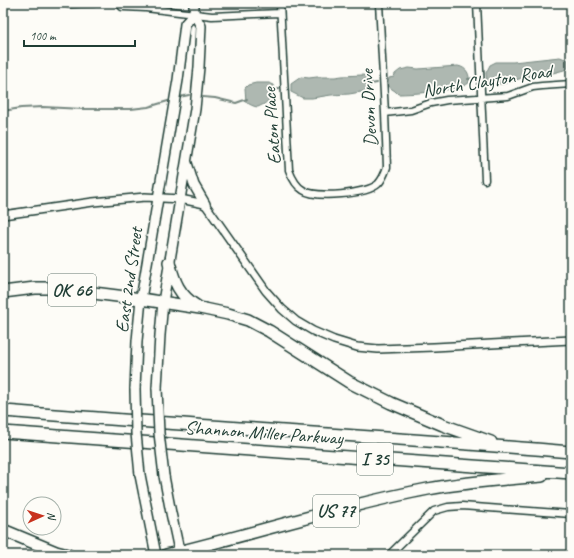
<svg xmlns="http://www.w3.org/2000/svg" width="574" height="558" font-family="Caveat,sans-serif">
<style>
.water{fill:#aeb8b1;stroke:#75877f}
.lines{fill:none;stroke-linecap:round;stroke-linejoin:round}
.stream{stroke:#75877f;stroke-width:2}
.minor-casing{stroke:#1f3d34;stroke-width:9}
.tertiary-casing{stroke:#1f3d34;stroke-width:10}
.primary-casing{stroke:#1f3d34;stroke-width:12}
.motorway-casing{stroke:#1f3d34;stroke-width:14}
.minor{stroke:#fdfcf7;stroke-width:6}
.tertiary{stroke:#fdfcf7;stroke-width:7}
.primary{stroke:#fdfcf7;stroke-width:9}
.motorway{stroke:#fdfcf7;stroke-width:11}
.primary-bridge-casing{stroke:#1f3d34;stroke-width:12;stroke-linecap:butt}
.primary-bridge{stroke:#fdfcf7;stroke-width:9}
.labels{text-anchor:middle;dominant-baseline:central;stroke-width:3.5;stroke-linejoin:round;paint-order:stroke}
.shield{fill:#fdfcf7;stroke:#62766e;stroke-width:1}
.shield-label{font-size:18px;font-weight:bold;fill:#1f3d34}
.street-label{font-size:19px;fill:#1f3d34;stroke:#fdfcf7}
</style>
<rect width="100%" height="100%" fill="#fdfcf7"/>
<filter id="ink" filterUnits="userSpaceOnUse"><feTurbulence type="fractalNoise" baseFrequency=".025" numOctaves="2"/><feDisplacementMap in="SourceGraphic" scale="8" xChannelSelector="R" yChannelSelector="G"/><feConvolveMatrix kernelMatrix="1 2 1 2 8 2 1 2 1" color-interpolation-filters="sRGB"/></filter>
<g filter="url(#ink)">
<path class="water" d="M560,57l8,3v8l-4,2 -11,3 -15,1 -23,6 -12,4h-7l-9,-2 -1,-9 4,-8 6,-3h17z
M458,66c9,2 12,8 11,17 -12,8 -56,11 -71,11l-3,-3 -6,-4 -1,-4 1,-5 5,-1 1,-3 5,-4 9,-2 9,1z
M362,75c6,1 9,3 10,9l-5,7 -18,3 -18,1 -19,3h-9l-12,-6v-8l10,-7 8,1 8,-1h18l7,-1z
M256,83h13l5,2c2,9 -3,14 -10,19 -2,1 -4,2 -6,3 -4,0 -9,-3 -12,-5l-1,-14 3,-3z"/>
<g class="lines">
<path class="stream" d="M468,79l7,-1
M371,84l6,-1
M272,90l7,-1
M179,97l10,-2
M203,97l12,1 21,5 11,-4
M3,111l18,-3 22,-1 40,2h48l17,-2 20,-6"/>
<defs>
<path id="minor" d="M65,3l3,1 26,-1
M119,3l3,4h2l22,1 66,8 68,-3
M280,3l9,167c3,8 7,16 14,20 13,9 64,4 75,-6 5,-5 7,-11 9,-17l-2,-54 -6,-110
M477,3l8,177
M385,113l26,-3 20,-7 16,-3 61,-4 25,-9 9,-1 29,-2
M389,555l45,-44 14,-4 14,-1 109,8"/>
<path id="tertiary" d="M3,215l90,-13 52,-5 35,2 25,5 61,87 16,18 14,12 17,10 21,9 23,7 21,2 56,-2 137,-7"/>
<path id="primary" d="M187,163l7,22 11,19
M157,388l3,-53 3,-33 32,-193 4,-42 2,-41 -7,-12v-11
M135,389l2,-48 4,-42 37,-219 7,-56 9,-10
M140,475l16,80
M164,476l7,37 9,42"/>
<path id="motorway" d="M169,262c5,19 10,34 29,45
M3,292l32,-4h19l87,11 59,9 28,6 20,6 21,11 80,51 42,21 52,22 48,17
M3,411c189,15 379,25 568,41
M3,432l110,8 458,33
M3,530l53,22 12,3
M166,555c87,-21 174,-49 262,-66 38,-7 76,-10 114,-13"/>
</defs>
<use href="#minor" class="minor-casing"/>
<use href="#tertiary" class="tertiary-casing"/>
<use href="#primary" class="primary-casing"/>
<use href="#motorway" class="motorway-casing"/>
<use href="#minor" class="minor"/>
<use href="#tertiary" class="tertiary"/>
<use href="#primary" class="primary"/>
<use href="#motorway" class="motorway"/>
<defs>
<path id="primary-bridge" d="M157,388l2,45 5,43
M135,389l1,44 4,42"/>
</defs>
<use href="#primary-bridge" class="primary-bridge-casing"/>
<use href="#primary-bridge" class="primary-bridge"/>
</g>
</g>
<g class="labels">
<g class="shield">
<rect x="48" y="274" width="48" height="32" rx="3"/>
<rect x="357" y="443" width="36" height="32" rx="3"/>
<rect x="313" y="495" width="46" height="32" rx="3"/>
</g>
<g class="shield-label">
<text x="72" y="290">OK 66</text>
<text x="375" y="459">I 35</text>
<text x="336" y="511">US 77</text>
</g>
<g class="street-label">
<text transform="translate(487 81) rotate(-9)">North Clayton Road</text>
<text transform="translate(369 108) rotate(-93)">Devon Drive</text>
<text transform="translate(272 126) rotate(-94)">Eaton Place</text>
<text transform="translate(129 280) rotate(-82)">East 2nd Street</text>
<text transform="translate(264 433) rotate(4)">Shannon Miller Parkway</text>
</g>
</g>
<rect width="574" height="558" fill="none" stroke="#fdfcf7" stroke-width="16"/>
<rect x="8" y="8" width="558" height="542" fill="none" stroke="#1f3d34" stroke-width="1.5" filter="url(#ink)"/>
<g transform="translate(42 516) rotate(87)"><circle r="19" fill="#fdfcf7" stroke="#a4b0a9"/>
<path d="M0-3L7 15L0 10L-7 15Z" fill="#c8321e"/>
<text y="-6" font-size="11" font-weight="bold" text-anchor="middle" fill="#1f3d34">N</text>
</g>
<path d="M24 40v6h111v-6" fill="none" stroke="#1f3d34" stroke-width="2"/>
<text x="30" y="40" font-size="12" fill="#1f3d34" stroke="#fdfcf7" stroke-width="3" paint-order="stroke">100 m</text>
</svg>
